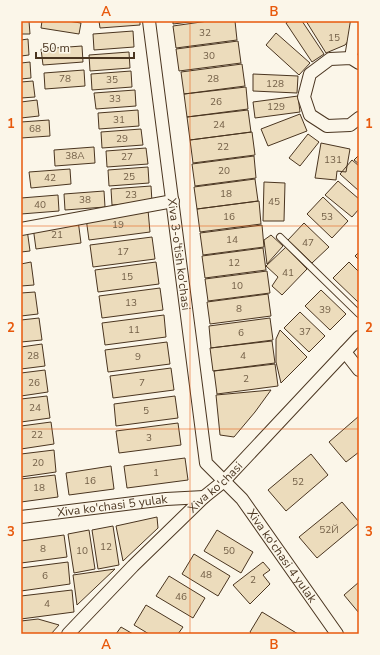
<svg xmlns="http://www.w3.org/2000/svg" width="380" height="655" font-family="'Nunito Sans',sans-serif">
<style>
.building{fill:#ecdcbc;stroke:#4a3520}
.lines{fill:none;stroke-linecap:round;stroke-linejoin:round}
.lane-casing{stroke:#4a3520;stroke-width:8}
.street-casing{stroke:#4a3520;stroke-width:14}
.lane{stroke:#fbf6e9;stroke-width:6}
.street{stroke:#fbf6e9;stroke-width:12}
.grid{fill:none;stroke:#e8590c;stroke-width:1;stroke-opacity:0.55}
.labels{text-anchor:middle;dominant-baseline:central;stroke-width:3;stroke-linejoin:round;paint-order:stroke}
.number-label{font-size:10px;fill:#725f47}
.street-label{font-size:12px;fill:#4a3520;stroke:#fbf6e9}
.neatline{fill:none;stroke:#e8590c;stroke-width:1.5}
.grid-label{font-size:13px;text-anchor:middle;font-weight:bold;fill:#e8590c}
</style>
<rect width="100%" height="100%" fill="#fbf6e9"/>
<path class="building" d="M21,21h8l1,13h-9z
M42,21h26l13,2 -2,11 -38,-6z
M99,21h41v4l-40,3z
M173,21h25l-25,3z
M208,21h27l2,19 -61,8 -3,-22z
M289,21h13l22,33 -12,8 -26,-39z
M306,21h52l-2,10 -11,14 -19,8z
M133,31l1,16 -40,3 -1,-16z
M276,33l34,30 -11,12 -33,-30z
M28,39l1,16 -8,1v-16z
M238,41l3,22 -62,8 -3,-22z
M82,46l1,16 -40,3 -2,-16z
M129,52l1,16 -40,3 -1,-16z
M30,62l1,16 -10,1v-16z
M242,64l3,22 -61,8 -3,-22z
M84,70l1,16 -40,3 -1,-16z
M131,71l1,16 -40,3 -1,-16z
M253,74l45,2 -1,17 -44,-2z
M33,81l2,16 -14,1v-16z
M246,87l2,22 -61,8 -3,-23z
M135,90l1,16 -40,3 -2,-16z
M298,96l2,16 -45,6 -2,-16z
M37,100l2,16 -18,2v-16z
M138,110l1,16 -40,3 -1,-16z
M248,110l3,22 -61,8 -3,-23z
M300,114l7,17 -39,15 -7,-17z
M49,120l1,16 -29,2v-16z
M141,129l2,16 -41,3 -1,-16z
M252,132l3,23 -62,8 -3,-23z
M308,134l11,8 -19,24 -11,-8z
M321,143l29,6 -4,23 -9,-1 -1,9 -21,-2z
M94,147l1,16 -40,3 -1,-16z
M146,148l2,16 -41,3 -1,-16z
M359,155v9l-5,-4z
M254,156l2,22 -61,8 -3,-22z
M352,160l7,6v25l-19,-17z
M148,167l1,16 -40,3 -1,-16z
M70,169l1,15 -40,4 -2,-16z
M255,179l3,22 -61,8 -3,-22z
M338,181l21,18v10l-7,8 -27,-22z
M264,182l21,1 -1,38h-21z
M151,186l1,16 -40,3 -1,-16z
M104,191l1,16 -40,3 -1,-16z
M58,195l1,16 -38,3v-16z
M323,197l25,24 -16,17 -25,-24z
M259,201l2,23 -61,8 -3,-23z
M148,210l2,22 -61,8 -3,-22z
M78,220l3,23 -45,6 -3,-22z
M304,223l25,24 -17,16 -24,-23z
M262,225l2,22 -61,8 -3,-22z
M21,229h6l3,22 -9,1z
M271,235l12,11 -16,18 -3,-24z
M152,237l3,22 -62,8 -3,-22z
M286,247l21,22 -25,26 -10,-9 6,-9 -12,-11z
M263,248l3,22 -61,8 -3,-22z
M359,252v8l-4,-4z
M31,262l3,23 -13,1v-22z
M156,262l3,22 -61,8 -3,-22z
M349,262l10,10v28l-1,2 -25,-24z
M267,271l3,22 -62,8 -3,-22z
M160,288l3,22 -61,8 -3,-22z
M321,290l25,24 -16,16 -25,-24z
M35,292l3,22 -17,2v-23z
M268,294l3,22 -61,8 -3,-22z
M300,312l25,24 -16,16 -25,-24z
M164,315l2,22 -61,8 -3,-22z
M39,318l3,22 -21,2v-22z
M270,318l3,22 -62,8 -2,-22z
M280,330l27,27 -26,26 -5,-21v-23z
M272,341l3,22 -62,8 -3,-23z
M167,342l3,22 -62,8 -3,-22z
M42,344l3,22 -24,3v-22z
M275,364l3,22 -61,8 -3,-23z
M171,368l3,22 -61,8 -3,-22z
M45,370l3,22 -27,4v-23z
M271,390l-16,22 -21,25 -14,-2 -4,-40z
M47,396l3,22 -29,4v-23z
M175,396l3,22 -62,8 -2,-22z
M359,416v36l-13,10 -17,-20z
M51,422l3,22 -33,5v-23z
M178,423l3,22 -62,8 -3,-22z
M54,450l2,22 -35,5v-23z
M311,454l17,21 -42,36 -18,-21z
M185,458l3,22 -61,8 -3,-22z
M111,466l3,23 -45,6 -3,-22z
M55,475l3,22 -37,5v-23z
M342,502l17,20v1l-42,35 -18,-21z
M157,517l1,11 -35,33 -7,-35z
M113,526l6,39 -21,4 -6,-39z
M89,530l6,39 -21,4 -6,-39z
M217,530l36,22 -12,21 -37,-22z
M64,535l3,22 -46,6v-22z
M194,554l36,22 -12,20 -36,-22z
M68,562l2,22 -49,7v-23z
M263,562l7,8 -7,5 7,9 -20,20 -17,-19z
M115,569l-38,36 -4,-30z
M169,576l36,22 -12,20 -37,-22z
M359,582v31l-15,-18z
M72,590l2,22 -53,7v-23z
M146,605l37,22 -5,7h-29l-15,-9z
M262,612l36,22h-46l-2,-2z
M38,619l21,6 -8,9h-30v-13z
M121,627l12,7h-17z"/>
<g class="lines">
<defs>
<path id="lane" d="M280,237l79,77"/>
<g id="street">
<path id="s1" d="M149,21l57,442 36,36 95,135"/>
<path d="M351,58l6,-37"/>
<path d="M359,63l-8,-5 -21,1 -20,15 -6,23 6,18 17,11 23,-1 9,-7"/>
<path d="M21,229l152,-28"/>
<path d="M345,352l14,18"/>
<path id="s2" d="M21,517l145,-18 38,-2"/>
<path id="s3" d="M68,634l65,-68 71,-69 20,-16 135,-144"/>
</g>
</defs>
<use href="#lane" class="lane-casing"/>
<use href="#street" class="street-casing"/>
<use href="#lane" class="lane"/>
<use href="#street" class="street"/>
</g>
<path class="grid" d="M190,21v613M21,226h338M21,429h338"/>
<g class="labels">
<g class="number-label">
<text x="205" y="33">32</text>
<text x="334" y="38">15</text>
<text x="209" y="56">30</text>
<text x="65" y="79">78</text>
<text x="213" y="79">28</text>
<text x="112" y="80">35</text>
<text x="275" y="84">128</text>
<text x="115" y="99">33</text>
<text x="216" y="102">26</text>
<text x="276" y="107">129</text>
<text x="119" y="120">31</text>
<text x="219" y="125">24</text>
<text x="35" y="129">68</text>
<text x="122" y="139">29</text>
<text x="223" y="147">22</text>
<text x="75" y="156">38А</text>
<text x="127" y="157">27</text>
<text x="333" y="160">131</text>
<text x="224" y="171">20</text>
<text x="129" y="177">25</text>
<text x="50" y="178">42</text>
<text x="226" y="194">18</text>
<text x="131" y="195">23</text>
<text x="85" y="200">38</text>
<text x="274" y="202">45</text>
<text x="40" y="205">40</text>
<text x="229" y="217">16</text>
<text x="327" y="217">53</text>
<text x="118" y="225">19</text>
<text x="57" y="235">21</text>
<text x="232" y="240">14</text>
<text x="308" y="243">47</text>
<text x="123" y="252">17</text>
<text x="234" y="263">12</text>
<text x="288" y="273">41</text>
<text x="127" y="277">15</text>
<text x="237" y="286">10</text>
<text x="131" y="303">13</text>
<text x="239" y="309">8</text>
<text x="325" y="310">39</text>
<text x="134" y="330">11</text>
<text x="305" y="332">37</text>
<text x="241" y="333">6</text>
<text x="33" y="356">28</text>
<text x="243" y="356">4</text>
<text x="138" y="357">9</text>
<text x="246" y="379">2</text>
<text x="34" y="383">26</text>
<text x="142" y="383">7</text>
<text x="35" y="408">24</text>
<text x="146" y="411">5</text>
<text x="37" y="435">22</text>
<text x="149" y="438">3</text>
<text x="38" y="463">20</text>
<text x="156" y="473">1</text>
<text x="90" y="481">16</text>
<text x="298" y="482">52</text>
<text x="39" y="488">18</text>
<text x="329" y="530">52Й</text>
<text x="106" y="547">12</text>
<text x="43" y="549">8</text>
<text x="82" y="551">10</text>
<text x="229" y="551">50</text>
<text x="206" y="575">48</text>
<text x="45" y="576">6</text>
<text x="253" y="580">2</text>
<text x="181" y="597">46</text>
<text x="47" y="604">4</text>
</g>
<g class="street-label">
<text stroke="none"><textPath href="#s1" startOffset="235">Xiva 3-o'tish ko'chasi</textPath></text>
<text stroke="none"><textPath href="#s3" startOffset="208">Xiva ko'chasi</textPath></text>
<text stroke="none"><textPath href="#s2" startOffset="92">Xiva ko'chasi 5 yulak</textPath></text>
<text stroke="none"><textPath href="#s1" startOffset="566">Xiva ko'chasi 4 yulak</textPath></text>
</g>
</g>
<rect width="380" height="655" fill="none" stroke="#fbf6e9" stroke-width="44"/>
<path d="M36 52v6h98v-6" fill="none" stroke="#4a3520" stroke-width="2"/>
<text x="42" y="52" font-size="12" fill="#4a3520" stroke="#fbf6e9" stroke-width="3" paint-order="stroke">50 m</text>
<rect x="22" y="22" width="336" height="611" class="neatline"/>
<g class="grid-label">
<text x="106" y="16">A</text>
<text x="274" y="16">B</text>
<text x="11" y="128">1</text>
<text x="369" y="128">1</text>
<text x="11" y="332">2</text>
<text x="369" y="332">2</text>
<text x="11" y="536">3</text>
<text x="369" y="536">3</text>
<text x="106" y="649">A</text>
<text x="274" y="649">B</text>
</g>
</svg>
